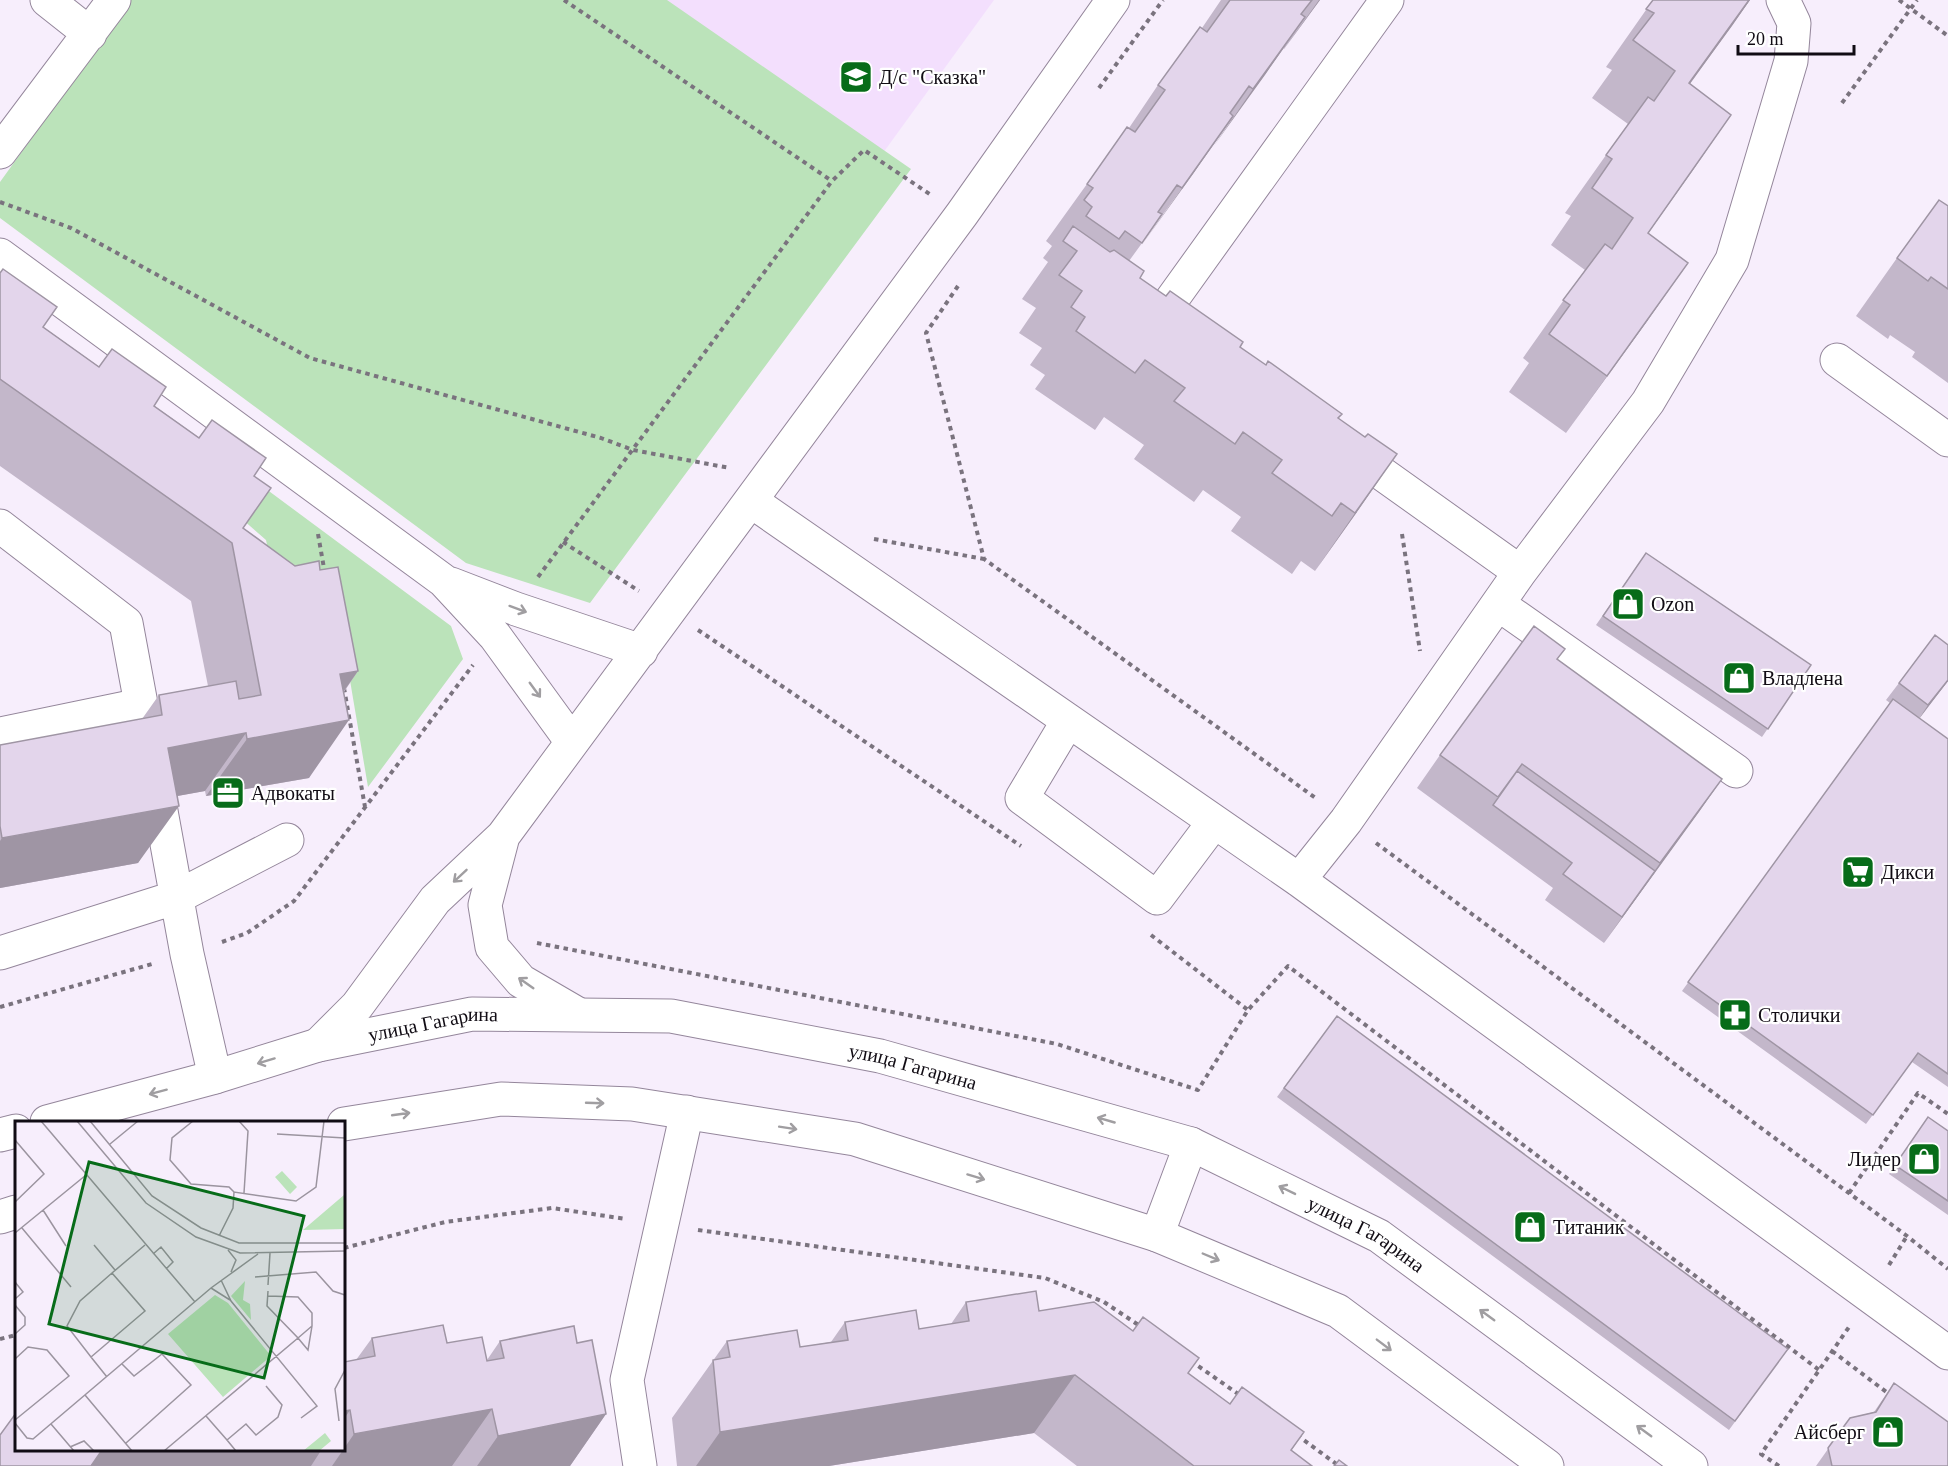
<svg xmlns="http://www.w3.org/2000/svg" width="1948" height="1466" font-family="Georgia,serif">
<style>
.built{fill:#f3dffd}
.green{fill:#bbe3ba}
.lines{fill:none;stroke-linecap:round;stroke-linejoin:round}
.minor-casing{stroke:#94869b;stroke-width:35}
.major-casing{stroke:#94869b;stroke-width:35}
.path{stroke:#7a737e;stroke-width:4;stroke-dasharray:4.5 4.5;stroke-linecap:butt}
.minor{stroke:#fff;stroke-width:33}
.major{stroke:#fff;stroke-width:33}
.wall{fill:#c3b7ca}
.shaded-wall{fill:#9f95a4}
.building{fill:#e3d5eb;stroke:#9f95a4;stroke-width:1.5}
.oneway{stroke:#a09ea1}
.labels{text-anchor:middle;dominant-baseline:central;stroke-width:4.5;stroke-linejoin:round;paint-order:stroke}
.poi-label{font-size:20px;fill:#110c14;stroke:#fff;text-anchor:start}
.street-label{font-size:20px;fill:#110c14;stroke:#fff}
.inset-road{fill:none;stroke:#9b949f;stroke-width:1.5}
.view{fill:#076c19;fill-opacity:0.15;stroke:#076c19;stroke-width:3}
.inset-edge{fill:none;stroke:#110c14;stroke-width:3}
</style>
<rect width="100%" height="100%" fill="#f7eefc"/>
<path class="built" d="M666,0h328l-111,153z"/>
<path class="green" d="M131,0h536l244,169 -321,434 -124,-40 -466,-345v-36z
M231,463l220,163 12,33 -95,128 -28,-166 -62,-24 -12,-57 -49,-43z"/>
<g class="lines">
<defs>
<path id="minor" d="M47,0l43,34
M0,152l114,-152
M0,255l444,326 51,55 77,106
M1175,326l-15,-10 227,-316
M1837,360l111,80
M751,501l548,379 649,473
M0,526l126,97 23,124
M1520,572l128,-170 84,-142 59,-199 3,-38 -11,-23
M451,584l65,25 125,42
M1498,604l238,167
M1068,721l-46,77 135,100 57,-76
M0,734l141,-29
M159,800l28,154 28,123
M503,836l-18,69 7,42 29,34 55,32
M1299,880l47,-59 174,-249 -174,-124
M0,953l177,-56 110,-57
M318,1045l39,-39 78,-106 68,-64 459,-622 151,-214
M640,1466l-13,-86 60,-268"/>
<g id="major">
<path id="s1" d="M47,1122l168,-45 103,-32 154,-31 199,2 209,40 311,88 188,92 312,230"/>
<path d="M344,1124l157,-25 131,5 223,35 302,96 181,76 209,155"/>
<path d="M0,1135l16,-4"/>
<path d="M0,1217l16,-5"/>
<path d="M1157,1235l34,-91"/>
</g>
</defs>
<use href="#minor" class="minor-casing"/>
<use href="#major" class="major-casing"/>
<path class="path" d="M564,0l268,181
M1899,0l49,36
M1099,88l64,-88
M1842,103l75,-103
M0,202l71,26 239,130 291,80 32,12 97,18
M958,286l-32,47 58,226 333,240
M318,534l7,40
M1402,534l18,117
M874,539l110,20
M563,542l76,49
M538,577l294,-396 32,-31 67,45
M698,630l323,216
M344,688l21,119
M1376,843l531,393 41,33
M1151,935l97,75
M222,942l25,-9 47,-32 179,-236
M537,943l520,101 141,46 50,-80 40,-44 531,404
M0,1007l152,-43
M1849,1193l69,-100 30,21
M698,1230l347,48 59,24 36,24
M344,1248l101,-26 107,-14 74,11
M1889,1265l18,-29
M0,1339l16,-4
M1832,1351l57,43
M1191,1361l50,35
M1297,1435l42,31
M1779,1466l-18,-12 88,-127"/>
<use href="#minor" class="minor"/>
<use href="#major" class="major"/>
</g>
<path class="wall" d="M1221,0h99l-36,49v-1l-155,213 11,17 100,69 98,71 19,94 -42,59 -14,-10 -9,13 -61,-43 10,-14 -38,-27 -9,12 -60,-43 10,-14 -40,-28 -9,13 -60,-41 10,-14 -15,-10 12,-17 -23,-15 17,-25 -14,-9 26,-37 -5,-4 9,-12 -6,-5 41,-57 42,-56 29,-43 44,-57z
M1653,0h97l-60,84 41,31 -83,118v87l-82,113 -57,-41 20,-29 -6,-5 62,-88 -34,-25 20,-29 -6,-3 63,-89 -36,-26 20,-28 -6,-3z
M1948,206v177l-36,-26 3,-5 -25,-17 -2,4 -32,-23 41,-58z
M0,273l43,54 211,149 -11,52 52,38 25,4 38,101 -14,21 -35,86 -103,18 -1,-5 -28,5 -39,67 -138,25v-143l142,-26 17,-24 49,-9 -17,-85 -191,-135z
M1646,553l165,112 -49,72 -166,-112z
M1948,645v36l-29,37 29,21v348l-36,-25 -46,62 -184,-133 208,-288 -4,-3 13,-17z
M1557,659l165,120 -118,164 -59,-43 8,-12 -136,-100 23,-33z
M1337,1016l451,333 -59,81 -452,-333z
M1928,1117l20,14v84l-59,-41z
M966,1302l73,9 149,62 42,31 74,28 -13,19 21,15h-235l-43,-33 -205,33h-152l-5,-48 55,-77 73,6 31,-5 14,-20 74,7 32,-5z
M372,1338l75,5 40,17 13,-19 77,2 29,71 -36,52h-570l16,-17h328v-87l12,-2z
M1894,1383l54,83h-132l34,-48 24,-6z"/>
<path class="shaded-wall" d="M1319,0h1l-36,49z
M1749,0h1l-18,26 -84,115 41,-58z
M1305,17l-40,58 -52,72 40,-58z
M1731,115l-40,58 -84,118z
M1233,116l-40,58 -52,72 41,-58z
M1688,263l-40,57 -82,113 41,-57z
M1397,454l-40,58 -42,59 40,-58z
M358,671l-38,54 29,-5 -40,58 -103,18 41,-57 93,-65z
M1948,680v1l-32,42 12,-18z
M246,733l-41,58 -77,14 40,-57z
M1722,779l-23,33 -95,131 56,-80z
M179,806l-41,57 -138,25v-47l2,-3z
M1075,1375l-41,58 -205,33h-133l24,-34z
M492,1409l-40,57h-120l22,-32z
M350,1410l-6,9v-8z
M606,1414l-36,52h-93l21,-30z
M108,1449h214l-11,17h-220l11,-16z"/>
<path class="building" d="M1230,0h82l-11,14 4,3 -52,72 -4,-3 -19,27 3,3 -51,72 -5,-3 -19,27 4,2 -20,29 -17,-12 -6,8 -33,-23 6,-9 -8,-7 9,-12 -6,-4 40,-57 8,5 30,-42 -7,-5 42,-58 7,5z
M1653,0h96l-60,83 42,32 -83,118 40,30 -81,113 -58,-42 21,-29 -7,-5 42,-56 7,5 21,-31 -41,-30 20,-29 -6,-4 42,-58 6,4 21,-30 -42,-31 21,-27 -8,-4z
M1939,200l9,6v83l-17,-12 -3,4 -31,-23z
M1073,226l37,26 4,-2 30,21 -4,7 26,18 4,-5 73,51 -3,5 26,18 2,-4 74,53 -4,4 27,19 3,-3 29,20 -42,59 -14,-10 -9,13 -60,-43 10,-13 -39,-28 -8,12 -61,-43 11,-13 -40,-28 -10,13 -59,-42 9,-14 -14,-10 11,-16 -23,-16 18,-24 -14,-10z
M3,269l54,38 -14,20 56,40 13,-18 54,38 -12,19 45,32 13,-18 54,38 -12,18 17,12 -28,40 52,38 24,-5 1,9 18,-3 20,104 -18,3 9,46 -102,19 -1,-6 -78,15 11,58 -177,32 -2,-12v-81l162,-30 -3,-20 77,-14 3,18 22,-4 -29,-152 -232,-164v-106z
M1646,553l165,112 -43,64 -165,-113z
M1534,626l31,23 -8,10 165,120 -62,84 -138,-99 -24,33 -58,-42z
M1935,635l13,10v35l-20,25 -29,-22z
M1893,699l55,40v335l-30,-21 -45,62 -185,-133z
M1517,771l138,100 -33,46 -59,-43 9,-11 -79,-58z
M1337,1016l451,333 -53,72 -451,-333z
M1928,1117l20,14v70l-53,-36z
M1036,1291l3,20 55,-9 39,29 10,-14 56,41 -11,15 42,31 12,-17 62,45 -13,18 21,16h-118l-119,-91 -355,57 -7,-72 17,-3 -3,-16 70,-11 3,17 48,-7 -3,-18 71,-12 3,19 50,-8 -3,-19z
M443,1325l4,18 35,-6 5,24 17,-3 -4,-17 74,-15 3,17 15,-3 14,74 -108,22 -6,-27 -138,25 -4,-24 -6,1v-49l31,-6 -3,-18z
M1894,1383l54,39v44h-116l-4,-18 22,-30 26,-6z
M16,1413v36h92l-6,1 -11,16h-91v-31z
M1339,1460l8,6h-13z"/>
<defs><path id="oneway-shaft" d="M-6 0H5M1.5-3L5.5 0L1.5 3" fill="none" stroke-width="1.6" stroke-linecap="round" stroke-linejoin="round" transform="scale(1.5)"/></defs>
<g class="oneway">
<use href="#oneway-shaft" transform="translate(518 609) rotate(20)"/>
<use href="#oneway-shaft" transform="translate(535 690) rotate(54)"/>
<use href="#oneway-shaft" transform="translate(460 876) rotate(137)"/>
<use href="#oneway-shaft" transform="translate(526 983) rotate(-145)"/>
<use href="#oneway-shaft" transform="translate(266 1061) rotate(163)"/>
<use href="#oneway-shaft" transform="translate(158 1092) rotate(165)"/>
<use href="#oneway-shaft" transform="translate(595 1103) rotate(2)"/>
<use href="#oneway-shaft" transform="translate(401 1114) rotate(-8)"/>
<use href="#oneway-shaft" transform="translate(1106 1120) rotate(-164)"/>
<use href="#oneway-shaft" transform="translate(788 1128) rotate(9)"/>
<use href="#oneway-shaft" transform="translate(976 1177) rotate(17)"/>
<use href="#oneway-shaft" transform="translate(1287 1190) rotate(-154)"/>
<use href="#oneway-shaft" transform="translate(1211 1257) rotate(23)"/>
<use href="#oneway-shaft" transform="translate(1487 1315) rotate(-144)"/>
<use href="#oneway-shaft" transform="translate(1384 1345) rotate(37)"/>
<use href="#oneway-shaft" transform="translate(1644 1431) rotate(-144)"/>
</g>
<defs>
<symbol id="school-square" viewBox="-11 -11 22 22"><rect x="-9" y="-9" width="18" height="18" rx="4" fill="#076c19" stroke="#fff"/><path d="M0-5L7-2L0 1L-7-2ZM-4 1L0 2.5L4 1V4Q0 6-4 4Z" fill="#fff"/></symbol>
<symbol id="shop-square" viewBox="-11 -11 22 22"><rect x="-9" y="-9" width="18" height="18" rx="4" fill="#076c19" stroke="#fff"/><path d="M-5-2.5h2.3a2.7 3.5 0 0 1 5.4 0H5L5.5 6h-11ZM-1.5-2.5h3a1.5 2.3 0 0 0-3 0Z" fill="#fff"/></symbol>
<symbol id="office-square" viewBox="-11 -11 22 22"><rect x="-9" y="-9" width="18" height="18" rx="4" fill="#076c19" stroke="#fff"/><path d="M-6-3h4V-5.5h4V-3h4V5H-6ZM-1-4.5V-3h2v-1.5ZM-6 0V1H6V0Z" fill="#fff"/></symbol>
<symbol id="supermarket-square" viewBox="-11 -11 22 22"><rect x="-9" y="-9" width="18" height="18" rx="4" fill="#076c19" stroke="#fff"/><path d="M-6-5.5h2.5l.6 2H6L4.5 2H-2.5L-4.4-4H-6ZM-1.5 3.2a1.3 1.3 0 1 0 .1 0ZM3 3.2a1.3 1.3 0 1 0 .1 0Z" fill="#fff"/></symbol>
<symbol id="pharmacy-square" viewBox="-11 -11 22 22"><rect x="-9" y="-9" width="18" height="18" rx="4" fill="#076c19" stroke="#fff"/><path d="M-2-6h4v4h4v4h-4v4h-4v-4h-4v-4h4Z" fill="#fff"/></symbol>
</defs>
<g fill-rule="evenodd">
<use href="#school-square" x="837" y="58" width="38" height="38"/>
<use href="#shop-square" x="1609" y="585" width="38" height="38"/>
<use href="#shop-square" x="1720" y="659" width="38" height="38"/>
<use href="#office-square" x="209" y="774" width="38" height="38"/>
<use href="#supermarket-square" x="1839" y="853" width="38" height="38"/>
<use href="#pharmacy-square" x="1716" y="996" width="38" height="38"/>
<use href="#shop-square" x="1905" y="1140" width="38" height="38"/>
<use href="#shop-square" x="1511" y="1208" width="38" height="38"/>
<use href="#shop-square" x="1869" y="1413" width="38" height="38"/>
</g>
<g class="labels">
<g class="poi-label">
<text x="879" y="77">Д/с "Сказка"</text>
<text x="1651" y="604">Ozon</text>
<text x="1762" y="678">Владлена</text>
<text x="251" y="793">Адвокаты</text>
<text x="1881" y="872">Дикси</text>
<text x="1758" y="1015">Столички</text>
<text x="1901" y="1159" text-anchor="end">Лидер</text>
<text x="1553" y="1227">Титаник</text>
<text x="1865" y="1432" text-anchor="end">Айсберг</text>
</g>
<g class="street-label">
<text stroke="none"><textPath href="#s1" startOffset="399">улица Гагарина</textPath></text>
<text stroke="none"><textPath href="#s1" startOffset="885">улица Гагарина</textPath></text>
<text stroke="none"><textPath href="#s1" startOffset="1371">улица Гагарина</textPath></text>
</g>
</g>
<g transform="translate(15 1121)">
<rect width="330" height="330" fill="#f7eefc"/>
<path d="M267,50l15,16 -7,7 -15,-17zM330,67v41l-42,1 41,-35zM230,160l-2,19 7,4 1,16 -20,-24zM200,174l13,8 43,53 -48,41 -55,-63zM310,312l6,8 -12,10h-16z" fill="#bbe3ba"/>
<path class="inset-road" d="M26,0l154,181M62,0l69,82 50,34 44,16 105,-2M75,0l62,75 49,32 38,15h106M178,0l-21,17 -2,22 21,24 38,3 5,5M224,0l9,10 -4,62M262,13l68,4M0,19l29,34 -29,28M95,23l28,-23M28,89l23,36M7,107l49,59M0,112l71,-58M204,115l14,-28 1,-16 62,9 20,-14 8,-66M79,124l21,25M213,129l8,10 -5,12M138,133l8,-7 12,15 -7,7M240,156l61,-5 17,19 12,4M206,159l10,21 86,105 -16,12M0,161l8,10 -8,7M253,164l2,-32M196,167l19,12M253,175l30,1 14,16v13l-14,12 10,12 4,-24M0,184l10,12v8l-10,9M330,201v27M76,236l-24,-31 13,-25 32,-28M0,238l13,-12 19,3 22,26 -54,44M107,243l12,12 28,-22 29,31 -65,58M92,256l-16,-20 54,-46 -33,-38 33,-28M70,274l47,56M191,295l21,24M324,300l-4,-32 10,-19M0,302l12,15 6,1 178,-151 47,-34M36,303l23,27M55,326l14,-6 10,10M149,330l134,-113 -31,-32 1,-15M221,330l-9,-11 19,-16 10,11 22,-18 4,-12 -16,-19"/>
<path class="view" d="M74,41l215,54 -40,162 -215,-54z"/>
<rect width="330" height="330" class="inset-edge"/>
</g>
<path d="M1738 45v9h116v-9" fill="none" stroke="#110c14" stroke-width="3"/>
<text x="1747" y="45" font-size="18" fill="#110c14" stroke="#ffffff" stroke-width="4.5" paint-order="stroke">20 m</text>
</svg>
